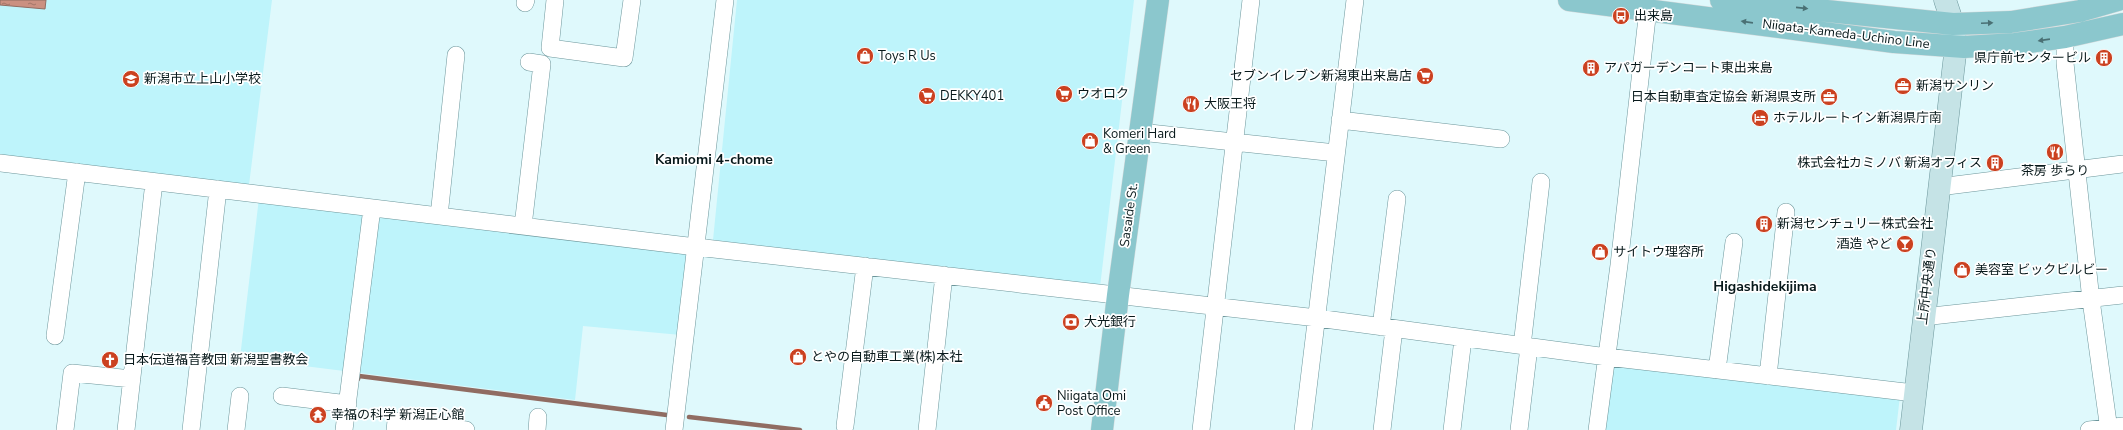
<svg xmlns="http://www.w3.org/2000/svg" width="2123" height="430" font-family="'Nunito Sans','Noto Sans JP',sans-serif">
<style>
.built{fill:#bef4fb}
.water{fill:url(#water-ripples);stroke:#906c62}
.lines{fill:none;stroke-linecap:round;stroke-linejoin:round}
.stream{stroke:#906c62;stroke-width:4.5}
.street-casing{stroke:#6c969b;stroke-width:18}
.secondary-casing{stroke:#6c969b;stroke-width:23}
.primary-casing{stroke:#d7dadb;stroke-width:23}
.street{stroke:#fff;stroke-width:17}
.secondary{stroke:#c5e3e6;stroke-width:22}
.primary{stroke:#8bc7cd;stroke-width:22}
.oneway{fill:#4a7074}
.labels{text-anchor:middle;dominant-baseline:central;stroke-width:3.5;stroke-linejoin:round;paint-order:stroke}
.poi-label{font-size:13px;fill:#08191b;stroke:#fff;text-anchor:start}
.street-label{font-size:13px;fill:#08191b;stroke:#fff}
.neighbourhood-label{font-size:14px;font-weight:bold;fill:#08191b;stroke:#fff}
</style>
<defs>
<pattern id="water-ripples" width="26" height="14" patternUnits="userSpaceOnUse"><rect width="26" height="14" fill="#cb9081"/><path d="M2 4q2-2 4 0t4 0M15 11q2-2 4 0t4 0" fill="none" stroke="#a37569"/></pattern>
</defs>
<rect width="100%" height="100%" fill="#dff9fc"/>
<path class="built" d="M0,0h272l-23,185 -249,-27z
M737,0h397l-34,287 -387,-47z
M259,198l432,56 -10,81 -98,-9 -8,74 -335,-42z
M1611,363l289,33 -4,34h-293z"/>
<path class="water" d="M0,0h46l-1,9 -45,-4z"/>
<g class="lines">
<path class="stream" d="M358,379l1,-3 308,39
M689,417l111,13"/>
<defs>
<path id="street" d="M555,0l-5,48 74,10 8,-58
M525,3l1,-3
M2065,37v26l26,237 18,130
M1340,120l161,19
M1140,132l196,21
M0,163l696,84 621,71 290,39 307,36
M1939,187l184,-23
M439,216l17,-161
M523,226l19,-162 -13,-2
M1923,317l200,-22
M1381,327l16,-128
M55,336l22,-164
M1522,346l19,-164
M1717,370l17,-128
M1768,376l18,-164
M282,396l66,8
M845,426l20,-160
M65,430l7,-57 60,6
M126,430l28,-248
M191,430l27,-241
M236,430l4,-34
M344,430l28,-222
M395,430l1,-9 70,9
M537,430l1,-13
M674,430l51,-430
M927,430l17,-155
M1201,430l50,-430
M1303,430l52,-430
M1382,430l12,-101
M1452,430l11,-91
M1519,430l10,-83
M1597,430l22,-165 29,-256
M2089,430l34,-4"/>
<path id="secondary" d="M1911,430l45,-384 -3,-22 -8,-24"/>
<path id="primary" d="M1569,0l325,42 70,5 51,-3 50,-7 58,-13
M1721,0l232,24 58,-2 69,-11 38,-11
M1102,430l16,-135 40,-295"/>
</defs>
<use href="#street" class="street-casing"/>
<use href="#secondary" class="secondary-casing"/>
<use href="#primary" class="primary-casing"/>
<use href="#street" class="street"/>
<use href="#secondary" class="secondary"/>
<use href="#primary" class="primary"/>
</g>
<defs><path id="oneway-solid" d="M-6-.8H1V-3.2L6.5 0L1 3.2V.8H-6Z"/></defs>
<g class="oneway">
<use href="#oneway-solid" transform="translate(1802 8) rotate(6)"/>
<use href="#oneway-solid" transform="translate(1747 22) rotate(-172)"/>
<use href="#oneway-solid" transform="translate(1987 23) rotate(-2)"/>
<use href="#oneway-solid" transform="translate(2044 40) rotate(172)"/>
</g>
<defs>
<symbol id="bus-disc" viewBox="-11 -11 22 22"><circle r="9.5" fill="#cb4120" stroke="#fff"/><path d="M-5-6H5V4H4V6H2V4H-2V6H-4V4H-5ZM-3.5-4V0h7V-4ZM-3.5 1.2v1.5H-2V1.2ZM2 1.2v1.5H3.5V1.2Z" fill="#fff"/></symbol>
<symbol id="shop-disc" viewBox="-11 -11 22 22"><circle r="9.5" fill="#cb4120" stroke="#fff"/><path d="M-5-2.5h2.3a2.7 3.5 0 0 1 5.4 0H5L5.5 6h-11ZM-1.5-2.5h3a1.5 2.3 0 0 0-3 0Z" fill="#fff"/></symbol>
<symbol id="building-disc" viewBox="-11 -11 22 22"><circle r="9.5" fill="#cb4120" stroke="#fff"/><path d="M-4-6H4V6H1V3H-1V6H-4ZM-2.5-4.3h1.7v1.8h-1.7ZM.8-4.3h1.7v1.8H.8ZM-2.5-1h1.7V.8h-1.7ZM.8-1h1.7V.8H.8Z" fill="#fff"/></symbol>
<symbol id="supermarket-disc" viewBox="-11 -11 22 22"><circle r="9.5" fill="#cb4120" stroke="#fff"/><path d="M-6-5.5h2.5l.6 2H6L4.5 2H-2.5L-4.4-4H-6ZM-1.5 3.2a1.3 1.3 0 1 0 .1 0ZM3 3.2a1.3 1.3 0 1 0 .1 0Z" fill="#fff"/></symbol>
<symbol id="school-disc" viewBox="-11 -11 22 22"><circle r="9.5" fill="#cb4120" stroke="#fff"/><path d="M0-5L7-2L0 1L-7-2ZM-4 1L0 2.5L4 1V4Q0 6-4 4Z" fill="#fff"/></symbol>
<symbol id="office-disc" viewBox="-11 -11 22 22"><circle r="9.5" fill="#cb4120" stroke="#fff"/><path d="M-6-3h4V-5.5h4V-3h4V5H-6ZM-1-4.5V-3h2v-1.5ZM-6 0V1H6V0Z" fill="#fff"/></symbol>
<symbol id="restaurant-disc" viewBox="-11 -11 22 22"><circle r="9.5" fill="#cb4120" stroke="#fff"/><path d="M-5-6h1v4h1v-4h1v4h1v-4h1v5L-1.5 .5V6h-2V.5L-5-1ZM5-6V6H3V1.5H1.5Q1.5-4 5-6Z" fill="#fff"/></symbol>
<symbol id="hotel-disc" viewBox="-11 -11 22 22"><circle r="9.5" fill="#cb4120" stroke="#fff"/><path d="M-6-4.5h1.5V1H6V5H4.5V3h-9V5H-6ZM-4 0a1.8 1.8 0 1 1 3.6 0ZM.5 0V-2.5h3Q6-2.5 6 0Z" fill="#fff"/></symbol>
<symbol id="bar-disc" viewBox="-11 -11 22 22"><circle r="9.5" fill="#cb4120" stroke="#fff"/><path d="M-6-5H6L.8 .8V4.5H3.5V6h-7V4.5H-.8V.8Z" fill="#fff"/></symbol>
<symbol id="bank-disc" viewBox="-11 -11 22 22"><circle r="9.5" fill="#cb4120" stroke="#fff"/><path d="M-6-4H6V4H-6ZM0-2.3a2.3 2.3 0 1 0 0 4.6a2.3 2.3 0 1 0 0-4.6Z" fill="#fff"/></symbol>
<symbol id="church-disc" viewBox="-11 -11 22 22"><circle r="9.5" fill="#cb4120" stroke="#fff"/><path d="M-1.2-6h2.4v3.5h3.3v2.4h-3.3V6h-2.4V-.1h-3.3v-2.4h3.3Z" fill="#fff"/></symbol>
<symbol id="civic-disc" viewBox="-11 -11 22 22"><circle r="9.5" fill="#cb4120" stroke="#fff"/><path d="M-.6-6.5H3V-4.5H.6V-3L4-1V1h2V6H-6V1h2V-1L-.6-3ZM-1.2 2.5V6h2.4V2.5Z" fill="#fff"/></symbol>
<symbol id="temple-disc" viewBox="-11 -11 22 22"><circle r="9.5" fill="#cb4120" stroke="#fff"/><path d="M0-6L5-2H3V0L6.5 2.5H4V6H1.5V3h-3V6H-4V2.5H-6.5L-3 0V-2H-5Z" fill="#fff"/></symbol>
</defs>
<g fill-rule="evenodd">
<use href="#bus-disc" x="1611" y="6" width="20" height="20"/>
<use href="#shop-disc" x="855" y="46" width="20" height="20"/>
<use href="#building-disc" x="2094" y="48" width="20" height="20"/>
<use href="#building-disc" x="1581" y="58" width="20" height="20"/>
<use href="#supermarket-disc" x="1415" y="66" width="20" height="20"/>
<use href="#school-disc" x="121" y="69" width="20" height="20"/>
<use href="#office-disc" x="1893" y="76" width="20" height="20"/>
<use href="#supermarket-disc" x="1054" y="84" width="20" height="20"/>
<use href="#supermarket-disc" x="917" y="86" width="20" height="20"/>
<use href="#office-disc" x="1819" y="87" width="20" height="20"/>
<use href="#restaurant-disc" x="1181" y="94" width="20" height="20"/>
<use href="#hotel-disc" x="1750" y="108" width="20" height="20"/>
<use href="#shop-disc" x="1080" y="131" width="20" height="20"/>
<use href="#restaurant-disc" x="2045" y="142" width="20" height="20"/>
<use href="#building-disc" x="1985" y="153" width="20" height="20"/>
<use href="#building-disc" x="1754" y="214" width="20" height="20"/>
<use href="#bar-disc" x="1895" y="234" width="20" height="20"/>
<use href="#shop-disc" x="1590" y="242" width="20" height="20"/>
<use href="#shop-disc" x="1952" y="260" width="20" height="20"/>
<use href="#bank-disc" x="1061" y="312" width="20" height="20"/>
<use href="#shop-disc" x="788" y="347" width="20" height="20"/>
<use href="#church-disc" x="100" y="350" width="20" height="20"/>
<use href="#civic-disc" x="1034" y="393" width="20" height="20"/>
<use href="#temple-disc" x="308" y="405" width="20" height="20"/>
</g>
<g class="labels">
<g class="poi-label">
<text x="1634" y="16">出来島</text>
<text x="878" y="56">Toys R Us</text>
<text x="2091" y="58" text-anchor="end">県庁前センタービル</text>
<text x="1604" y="68">アパガーデンコート東出来島</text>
<text x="1412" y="76" text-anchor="end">セブンイレブン新潟東出来島店</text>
<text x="144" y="79">新潟市立上山小学校</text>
<text x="1916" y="86">新潟サンリン</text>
<text x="1077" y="94">ウオロク</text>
<text x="940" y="96">DEKKY401</text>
<text x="1816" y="97" text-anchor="end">日本自動車査定協会 新潟県支所</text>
<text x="1204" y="104">大阪王将</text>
<text x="1773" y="118">ホテルルートイン新潟県庁南</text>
<text x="1103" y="134">Komeri Hard<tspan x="1103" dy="15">&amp; Green</tspan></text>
<text x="1982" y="163" text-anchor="end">株式会社カミノバ 新潟オフィス</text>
<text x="2055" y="171" text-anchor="middle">茶房 歩らり</text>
<text x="1777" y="224">新潟センチュリー株式会社</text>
<text x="1892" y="244" text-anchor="end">酒造 やど</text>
<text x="1613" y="252">サイトウ理容所</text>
<text x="1975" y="270">美容室 ビックビルビー</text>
<text x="1084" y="322">大光銀行</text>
<text x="811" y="357">とやの自動車工業(株)本社</text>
<text x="123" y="360">日本伝道福音教団 新潟聖書教会</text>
<text x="1057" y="396">Niigata Omi<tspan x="1057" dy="15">Post Office</tspan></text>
<text x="331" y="415">幸福の科学 新潟正心館</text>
</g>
<g class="street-label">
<text transform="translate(1846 34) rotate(7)">Niigata-Kameda-Uchino Line</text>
<text transform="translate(1129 215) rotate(-82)">Sasaide St.</text>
<text transform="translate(1927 286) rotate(-83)">上所中央通り</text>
</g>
<g class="neighbourhood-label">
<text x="714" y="159">Kamiomi 4-chome</text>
<text x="1765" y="286">Higashidekijima</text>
</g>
</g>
</svg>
